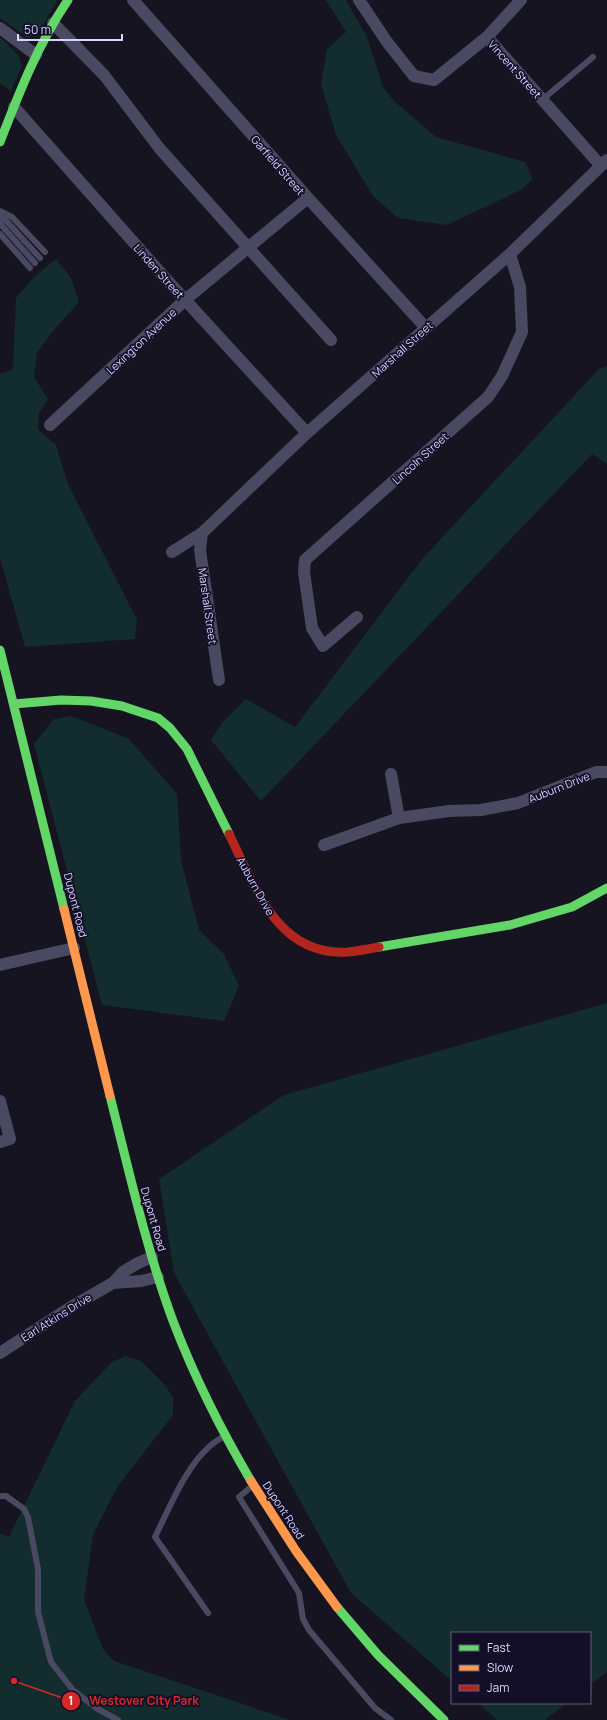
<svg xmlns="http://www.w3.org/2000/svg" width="607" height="1720" font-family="Manrope,sans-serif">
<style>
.green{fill:#132c2d}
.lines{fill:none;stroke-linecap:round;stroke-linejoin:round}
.lane{stroke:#4a4962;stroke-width:6}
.street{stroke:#4a4962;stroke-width:12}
.fast{stroke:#63d668;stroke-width:9}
.slow{stroke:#ff974d;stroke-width:9}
.jam{stroke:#b3261e;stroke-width:9}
.labels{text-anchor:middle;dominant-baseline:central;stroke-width:3.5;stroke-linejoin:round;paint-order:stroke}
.street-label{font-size:11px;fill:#d9d4ff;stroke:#130f26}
.leader{fill:none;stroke:#d62828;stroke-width:1.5}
.callout-dot{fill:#d62828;stroke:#130f26;stroke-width:1.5}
.mark-label{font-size:12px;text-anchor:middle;font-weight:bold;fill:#fff}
.callout-label{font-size:12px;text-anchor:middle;font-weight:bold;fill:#d62828;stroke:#130f26;stroke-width:3.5;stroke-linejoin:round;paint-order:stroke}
</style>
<rect width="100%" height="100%" fill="#161421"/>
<path class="green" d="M0,0h58l-20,33 -10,5 -28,-20z
M326,0h20l21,37 16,50 11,14 42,36 89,25 8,17 -12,11 -74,35 -49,-7 -25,-22 -37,-61 -15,-51 6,-35 19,-17z
M0,37l18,18 4,11 -11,25 -11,-8z
M56,259l15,19 8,24 -26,29 -16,22 -3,24 14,22 -9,14 -1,16 18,16 12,39 69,136 -2,19 -110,8 -25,-89v-184l13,-5 3,-71 19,-22z
M607,366v98l-15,-10 -331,347 -50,-61 11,-17 24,-24 49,28 128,-169 176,-189z
M71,716l58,23 48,55 4,66 18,70 25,24 15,32 -15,35 -122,-16 -68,-261 20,-25z
M607,1003v669l-17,13v-52h-138v48l-101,-88 -177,-320 -15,-94 125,-84z
M125,1356l16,5 24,24 8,13v17l-55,71 -25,48 -9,66 19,49 11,12 176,59h-290v-187l9,4 66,-136 36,-38z
M478,1703h89l-22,17h-48z"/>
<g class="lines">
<path class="lane" d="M542,100l51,-43
M0,211l12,6 33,35
M0,214l40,44
M0,222l2,4 33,37
M0,234l30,34
M253,1485l-14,12 60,96 4,26 6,11 66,78 16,12
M0,1496h6l18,13 4,8 10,52v43l13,50 22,28 23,18 22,12
M208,1613l-53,-76c14,-28 31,-71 55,-91 4,-4 10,-7 15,-11"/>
<path class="street" d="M133,0l175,198 118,130
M359,0l28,42 27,34 20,4 53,-43 34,-37
M53,23l51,52 56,74 171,191
M0,28l36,27
M487,37l114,129
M14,107l152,172 141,154
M50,425l135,-125 123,-102
M172,552l30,-19
M357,617l-34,29 -11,-18 -8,-56 1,-12 183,-163 14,-21 20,-44 -2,-45 -10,-33
M219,680l-19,-130 2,-17 105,-100 203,-179 97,-94
M391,774l8,44
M324,845l75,-27 50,-7 32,-1 37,-7 78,-31h11
M0,965l74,-17
M0,1101l10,38 -10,3
M113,1283l28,-2 17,-4
M0,1353l71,-46 42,-24 10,-11 15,-9 14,-6"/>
<path class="fast" d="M0,142c19,-49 38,-98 68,-142
M0,650l64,259
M14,704l47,-4 30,1 31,5 36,12 12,10 17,21 42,85
M379,947l131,-22 62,-18 35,-19
M110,1096c19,75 36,152 63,225 21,55 48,109 78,160
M337,1607l41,48 66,65"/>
<path class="slow" d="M64,909l46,187
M251,1481l45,70 41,56"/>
<path class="jam" d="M229,834c26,52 48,123 119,118 10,-1 21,-3 31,-5"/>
</g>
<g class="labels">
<g class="street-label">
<text transform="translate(515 69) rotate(48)">Vincent Street</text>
<text transform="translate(278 165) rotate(49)">Garfield Street</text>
<text transform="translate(159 271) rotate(48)">Linden Street</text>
<text transform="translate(141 341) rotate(-43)">Lexington Avenue</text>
<text transform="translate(402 349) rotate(-42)">Marshall Street</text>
<text transform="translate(420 458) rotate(-42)">Lincoln Street</text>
<text transform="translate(208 606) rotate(82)">Marshall Street</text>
<text transform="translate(559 787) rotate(-22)">Auburn Drive</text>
<text transform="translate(256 886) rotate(61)">Auburn Drive</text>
<text transform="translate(76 905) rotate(76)">Dupont Road</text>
<text transform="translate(154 1219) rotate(74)">Dupont Road</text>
<text transform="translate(56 1317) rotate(-32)">Earl Atkins Drive</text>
<text transform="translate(284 1510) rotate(57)">Dupont Road</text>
</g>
</g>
<path class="leader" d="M14 1681L71 1701"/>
<g class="callout-dot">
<circle cx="14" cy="1681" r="4"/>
<circle cx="71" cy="1701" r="10"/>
</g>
<g class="mark-label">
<text x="71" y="1705">1</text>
</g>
<g class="callout-label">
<text x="144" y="1705">Westover City Park</text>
</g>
<rect x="451" y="1632" width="140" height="72" fill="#130f26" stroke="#625e7d"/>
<rect x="459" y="1645" width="20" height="6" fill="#63d668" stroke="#625e7d"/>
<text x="487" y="1652" font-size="12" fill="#d9d4ff">Fast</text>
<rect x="459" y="1665" width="20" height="6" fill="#ff974d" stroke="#625e7d"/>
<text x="487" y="1672" font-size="12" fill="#d9d4ff">Slow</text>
<rect x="459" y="1685" width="20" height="6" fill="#b3261e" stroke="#625e7d"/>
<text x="487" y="1692" font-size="12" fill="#d9d4ff">Jam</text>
<path d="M18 34v6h104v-6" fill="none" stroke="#d9d4ff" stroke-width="2"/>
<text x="24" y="34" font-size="12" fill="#d9d4ff" stroke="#130f26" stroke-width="3" paint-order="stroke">50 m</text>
</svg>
